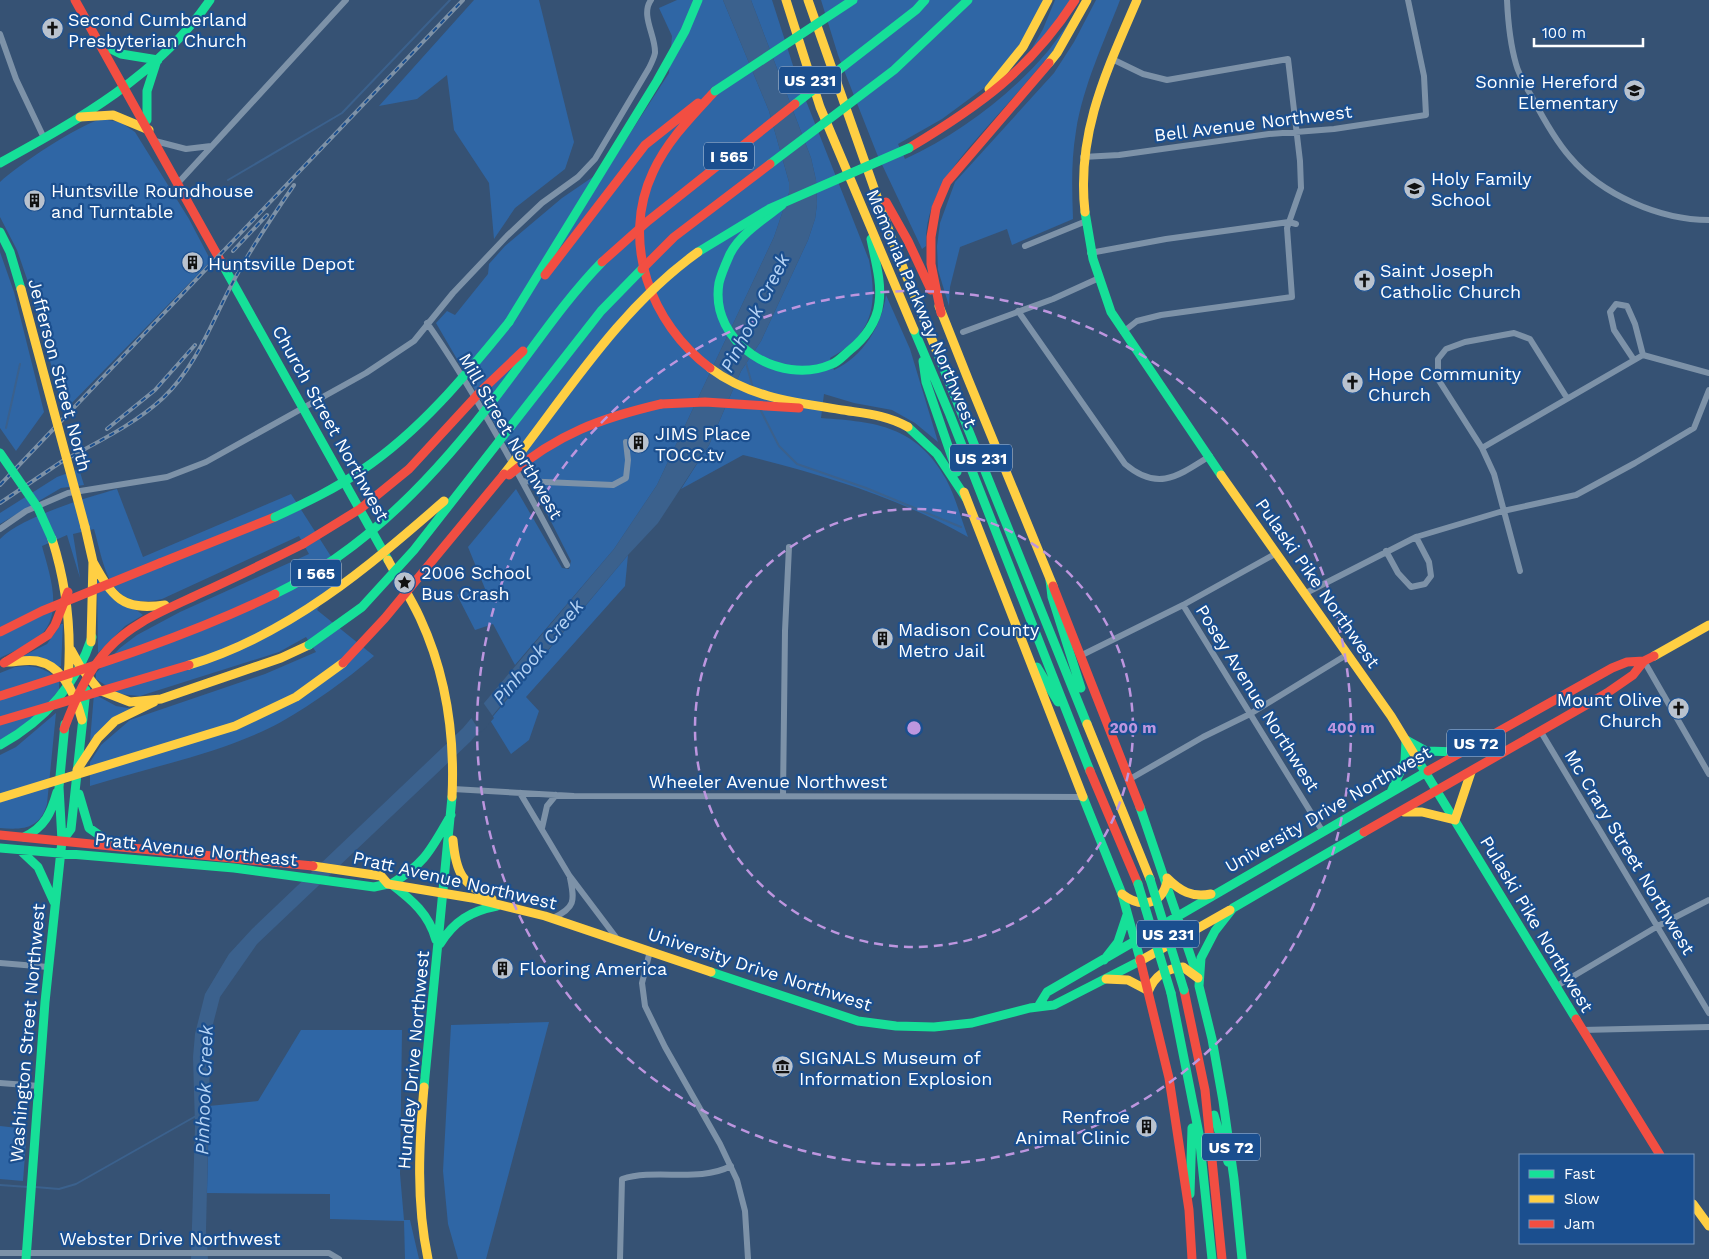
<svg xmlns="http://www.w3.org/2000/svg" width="1709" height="1259" font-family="'Work Sans',sans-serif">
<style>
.green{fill:#2f66a5}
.water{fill:#3b618d}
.pier{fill:#365274}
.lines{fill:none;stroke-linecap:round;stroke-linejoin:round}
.stream{stroke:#3b618d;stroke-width:2}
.street{stroke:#7d92a8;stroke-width:6}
.fast{stroke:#16e098;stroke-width:9}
.slow{stroke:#ffcf43;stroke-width:9}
.jam{stroke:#f24e42;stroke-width:9}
.rail-casing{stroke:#7e92a7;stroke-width:4}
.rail{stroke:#1b4f8f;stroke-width:2;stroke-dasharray:5.5;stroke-linecap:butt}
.fast-bridge{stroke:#16e098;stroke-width:9}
.slow-bridge{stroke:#ffcf43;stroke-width:9}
.jam-bridge{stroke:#f24e42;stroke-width:9}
.ring{fill:none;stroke:#bd96df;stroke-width:2.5;stroke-dasharray:9 6}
.labels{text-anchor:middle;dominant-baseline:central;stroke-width:4.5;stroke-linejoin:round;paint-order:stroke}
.shield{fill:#1b4f8f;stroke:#bbcadd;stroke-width:1}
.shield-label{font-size:16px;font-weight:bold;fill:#fff}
.poi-label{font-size:18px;fill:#fff;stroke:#1b4f8f;text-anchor:start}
.street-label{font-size:18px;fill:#fff;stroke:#1b4f8f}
.water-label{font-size:19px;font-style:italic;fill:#b5d3f5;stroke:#1b4f8f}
.centre{fill:#bd96df;stroke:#1b4f8f;stroke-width:2.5}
.ring-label{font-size:15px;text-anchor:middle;font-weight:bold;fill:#bd96df;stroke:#1b4f8f;stroke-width:4.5;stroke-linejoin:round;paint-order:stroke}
</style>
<rect width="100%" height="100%" fill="#365274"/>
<path class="green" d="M474,0h65l35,142 -9,27 -50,39 -21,31 -5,-56 -35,-53 -7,-55 -30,24 -38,7z
M677,0h46l46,111 20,71v11l-15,44 -117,248 -43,64 -99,116 -22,-41 -18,6 -18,-35 9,-6 22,7 -20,-49 48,-58 46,79 7,1 2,-8 -42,-83 -7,-7 -86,-148 11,-12 8,4 33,-41 1,-10 16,-18 57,-48 47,-32 60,-93 3,-37 -13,-28z
M751,0h21l25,78 72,182c9,45 4,75 -39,98l4,12c29,-13 48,-45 52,-75l24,54 28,93 -23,-19 -23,-13 -38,-7 -30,-9 -3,24c56,4 95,8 125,61 9,17 15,39 22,58 -68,-39 -149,-64 -225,-82l-62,34 28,-44 32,-74 20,-30 47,-101 7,-21 2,-15 -1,-24 -5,-22z
M821,0h222l-20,43 -39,45 -42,31 -44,25 7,15c53,-24 106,-64 143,-108 12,-15 22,-31 33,-47 -10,17 -19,37 -32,52 -18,21 -36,42 -55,63 -32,37 -70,74 -68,127l-4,3 -45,-95 -39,-99z
M1055,0h16l-10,21 -34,36 16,-28z
M1096,0h24c-16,42 -37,86 -44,131 -5,30 -4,58 -3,88l-61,26 -5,-16 -47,18 -10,40 -1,19 -11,-36 -1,-24 3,-23 15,-41 99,-109 20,-31z
M101,119l19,3 15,10 54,87 22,42 -147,150 -37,-132 -10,-29 -17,-33v-35c18,-17 77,-56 101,-63z
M0,252l14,40 30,120 -28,39 -16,-23z
M79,469l5,16 -23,3 -61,36v-11l57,-36z
M117,489l26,68 148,-63 50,78 -24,38 57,46c-29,25 -60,47 -93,66 -55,30 -130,45 -191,64v-24l11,-17 29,-25 135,-46 51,-22 -10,-15 -27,15 -139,44 -21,-2 -23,-15v-6l24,-25 17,-13 43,-23 129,-58 -10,-18 -137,63c-54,13 -57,-32 -68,-70l-21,5 7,44 -13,-43 -25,11c8,30 24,72 -7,94 -10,7 -24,12 -35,18v-119c21,-22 86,-41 117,-50z
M628,555l-3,31 -99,111 13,14 -10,29 -18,14 -21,-34z
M97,580l46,35 -18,11 -27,27z
M61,624h2l-2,42 -3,1 -35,-11 24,-12z
M27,666c14,1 22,5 32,15v9l-25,28 -34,23v-68l15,-6z
M94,694l22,12 17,3 -43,32z
M56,713l-9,91c-7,25 -24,26 -47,24v-73l16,-8z
M549,1022l-63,237h-28l-10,-35 -5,-53 8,-146z
M301,1030h101l-2,144 4,46h6l9,39h-14l-1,-38 -74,-2v-25l-123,-1 2,-87 49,-5z
M0,1126l27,3 -4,52 -23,-2z"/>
<path class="water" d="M723,0h28l60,158 5,22 1,24 -2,15 -7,21 -47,101 -20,30 -32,74 -51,78 -30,32 -157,186 -214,203 -37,53 -8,31 -2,29 -4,173 2,29h-17l4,-133 -2,-69 2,-23 10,-40 24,-40 23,-25 211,-201 151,-179 43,-64 117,-248 15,-44v-11l-20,-71z"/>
<path class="pier" d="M482,701l12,17 -13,15 -11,-17z"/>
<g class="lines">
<path class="stream" d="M228,180l114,-67 108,-113
M746,363l7,25
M761,411l18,35 18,18 69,24 95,39
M6,428l14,-64
M0,1185l28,2
M35,1187l24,2 17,-5 120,-68"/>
<path class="street" d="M1507,0c1,22 3,43 9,64 3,12 11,24 17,35 10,19 22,41 37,58 32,38 90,63 139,63
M0,34l16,45 28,59
M1112,59l31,15 24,6 121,-21 12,102 1,27 -14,40 5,69 -131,18 -24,6 -14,11
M155,141l31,8 25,-3
M1083,157l36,-2 150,-21 65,-5 92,-14 -2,-39 -16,-76
M178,183l168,-183
M1025,246l59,-24
M1090,253l76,-14 123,-17 7,2
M1018,311l107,153c33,28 53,12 85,-8
M427,323c52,74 97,162 140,242
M963,332l90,-33 44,-20
M1634,360l-20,-30 -4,-18 6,-8 11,2 8,18 8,31
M1482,448l161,-93 66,18
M522,481l91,4 13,-7 2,-18 -2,-18
M0,529l26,-18 42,-18 99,-16 39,-15 160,-89 48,-32 39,-48 54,-57 35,-33 36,-26 17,-18 54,-91c2,-4 5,-10 6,-15 1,-17 -15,-38 -4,-53
M1386,551l12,22 13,14 14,-3 6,-8 -2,-14 -13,-25
M1520,571l-26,-97 -12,-26 -44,-69v-20l8,-10 19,-7 49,-9 16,6 37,59
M1304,594l112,-57 87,-26 73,-16 59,-32 59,-35 15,-38
M1183,605l140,227
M1082,655l101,-50 92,-51
M1644,661l65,113
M1541,732l168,281
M1130,779l73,-42 47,-23 98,-60
M453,789l121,7 509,1
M520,793l49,82 49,65
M783,796l2,-165 4,-84
M542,828l5,-22 9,-11
M553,918c22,-10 22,-17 17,-40
M650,951l-8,32 3,23 20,41 55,97 17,36 8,31 3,48
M0,963l48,4
M1555,987l103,-61 51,-26
M1582,1030l127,-3
M0,1083l39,3
M0,1253h329l10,6
M620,1259l2,-80c35,-11 76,4 109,-13"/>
<path class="fast" d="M101,44l20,10 37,6
M147,120v-29l9,-28
M0,163c78,-43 159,-88 210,-163
M782,205c-18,14 -42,29 -52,49 -4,9 -9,20 -11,29 -10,60 61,104 113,81 6,-2 12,-9 18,-14 14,-11 27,-28 29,-47 3,-21 -4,-43 -8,-64
M1085,212l8,47 18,53 110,163
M0,232l10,20 11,37
M224,267l164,293
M509,322l148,-241 28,-50 13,-31
M914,330l36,85 140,356
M937,352l150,372
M923,361l3,21 31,90
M908,427l29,27 29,44
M1050,580l2,17 29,91
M1037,667l21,35
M1406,740l20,11 33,1
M0,745c45,-25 76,-59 92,-108
M1419,762l157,257
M1391,792l14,-31 1,-21
M79,794l10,34 20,14
M1083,797l39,97 13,47
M1140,807l57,168
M24,837c21,-10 27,-24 33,-45
M62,841l9,-12 15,-139
M0,848l234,20 140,19 14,-3
M22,852l16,15 16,35
M436,940c-7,-26 -24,-40 -45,-56 35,-21 40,-35 60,-69
M440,944c14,-23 31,-33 57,-38
M1140,959l-5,-18 293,-170
M1104,960l14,-18 9,-27
M711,972l147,49 38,5 38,1 38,-4 58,-15 24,-3 86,-44
M1171,993l28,141 13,125
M1039,1005l8,-13 88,-51
M424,1087l28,-290
M1214,1115l14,47
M1190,1194l2,-66
M26,1259l19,-257 17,-161 -3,-54 6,-63
M1242,1259l-8,-80 -11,-78 -11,-62 -13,-53 2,-28 14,-27 18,-23 131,-76"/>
<path class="slow" d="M786,0l34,107 94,223
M808,0l86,245 43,107
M1049,63l8,-10 30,-53
M989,89l34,-42 25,-47
M80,117l33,-2 36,15
M1085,212c-9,-79 22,-142 52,-212
M939,306l29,73
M710,368c41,31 90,35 139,43 21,3 40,5 59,16
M968,379l85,207
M1221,475l170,241 28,46
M964,492l119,305
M85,527l8,35 -2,80
M52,539c15,47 20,91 16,140
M388,560c10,19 23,38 32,58 26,56 35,117 32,179
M93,562c20,36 29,49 72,43
M71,650l10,18 18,22 31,12 31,-3 120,-41 28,-13
M1654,656l55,-31
M6,662c10,0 21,-3 31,-1 27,5 39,36 45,59
M1087,724l63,155
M77,770l21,-32 17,-17 39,-19
M1404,812h18l33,8 16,-48
M453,840c3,34 9,43 39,59
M313,866l68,10 7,8 84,14 73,18 166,56
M1167,878c13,13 25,20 44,16
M1122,894c18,14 39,12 45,-12
M1140,961l90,-51
M1106,979l22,1 19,10
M1148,992c7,-17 17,-23 35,-25l15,11
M424,1087c-5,58 -8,115 4,172
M1693,1204l16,22"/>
<path class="jam" d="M75,0l149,267
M909,148c70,-42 121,-78 166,-148
M886,202l22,39 23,49
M545,275l100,-130 53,-42
M941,313l-10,-49v-27l5,-29 11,-26 102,-119
M710,368c-59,-44 -90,-126 -57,-196 14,-31 39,-56 62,-81
M661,404l44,-2 94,6
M160,563l115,-46
M1053,586l87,221
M4,663l44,-28 7,-10 13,-33
M64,729c11,-29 23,-57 44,-80 24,-27 60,-40 91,-55 35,-16 70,-33 104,-50
M1090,771l48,113
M1428,771l184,-103 15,-6 17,-1
M1364,832l243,-139 26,-18 11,-14 10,-5
M0,835l313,31
M1140,959l29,119 20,132 3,49
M1184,990l21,100 17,169
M1576,1019l84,136"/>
<defs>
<path id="rail" d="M233,251l34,-36
M107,429l48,-39 40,-45
M61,462c34,-19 73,-37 102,-64 34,-32 49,-77 70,-116 18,-34 39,-65 61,-97
M0,485l463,-485
M0,503l67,-45"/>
</defs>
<use href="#rail" class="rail-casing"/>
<use href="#rail" class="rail"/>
<path class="fast-bridge" d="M715,91l138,-91
M795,104l121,-94 9,-10
M770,164l124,-94 74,-70
M698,252l71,-43 140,-61
M0,453l38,55 14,31
M275,517c30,-14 60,-28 87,-47 58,-39 103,-94 147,-148
M275,594c93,-45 164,-122 226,-204 33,-43 63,-89 101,-128
M309,645l53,-38 52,-57 187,-239 41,-42
M1150,879l34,111
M1138,884l33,109"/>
<path class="slow-bridge" d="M21,289l64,238
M504,474c60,-76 114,-165 194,-222
M189,665c100,-30 178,-97 255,-164
M0,798l235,-72 61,-29 47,-34"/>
<path class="jam-bridge" d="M602,262l46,-41 147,-117
M642,269l32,-32 96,-73
M509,475c48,-41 92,-57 152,-71
M303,544l57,-35 49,-40 71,-77 43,-41
M0,632l42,-21 118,-48
M343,663l42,-45 119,-144
M0,696c94,-30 186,-59 275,-102
M0,721l189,-56"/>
</g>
<g class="ring">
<circle cx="914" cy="728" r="219"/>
<circle cx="914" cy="728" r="437"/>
</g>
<defs>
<symbol id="church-disc" viewBox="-11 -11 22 22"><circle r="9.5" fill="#b9c2ce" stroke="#1b4f8f"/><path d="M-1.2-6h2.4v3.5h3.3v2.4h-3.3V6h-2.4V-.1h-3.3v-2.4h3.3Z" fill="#111"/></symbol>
<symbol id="school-disc" viewBox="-11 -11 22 22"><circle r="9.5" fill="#b9c2ce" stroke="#1b4f8f"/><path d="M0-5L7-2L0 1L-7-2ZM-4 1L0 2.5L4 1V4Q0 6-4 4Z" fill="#111"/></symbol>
<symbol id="building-disc" viewBox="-11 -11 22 22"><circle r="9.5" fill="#b9c2ce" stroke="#1b4f8f"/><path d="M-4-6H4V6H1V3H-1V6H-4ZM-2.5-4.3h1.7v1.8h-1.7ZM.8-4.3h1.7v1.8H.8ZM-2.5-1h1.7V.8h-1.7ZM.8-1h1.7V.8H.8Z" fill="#111"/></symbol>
<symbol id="sight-disc" viewBox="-11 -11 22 22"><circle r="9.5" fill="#b9c2ce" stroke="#1b4f8f"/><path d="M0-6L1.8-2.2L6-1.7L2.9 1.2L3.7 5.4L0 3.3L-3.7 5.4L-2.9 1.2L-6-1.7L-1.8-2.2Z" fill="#111"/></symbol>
<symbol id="museum-disc" viewBox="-11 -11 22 22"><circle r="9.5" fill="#b9c2ce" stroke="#1b4f8f"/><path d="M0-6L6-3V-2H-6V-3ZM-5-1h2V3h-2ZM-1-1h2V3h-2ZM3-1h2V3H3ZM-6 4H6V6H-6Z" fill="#111"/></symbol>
</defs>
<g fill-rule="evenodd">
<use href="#church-disc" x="40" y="16" width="25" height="25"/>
<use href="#school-disc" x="1622" y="78" width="25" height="25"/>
<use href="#school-disc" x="1402" y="176" width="25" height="25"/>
<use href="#building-disc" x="22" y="188" width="25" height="25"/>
<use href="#building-disc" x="180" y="250" width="25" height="25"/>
<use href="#church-disc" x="1352" y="268" width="25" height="25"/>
<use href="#church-disc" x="1340" y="370" width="25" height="25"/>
<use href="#building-disc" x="626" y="430" width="25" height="25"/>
<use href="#sight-disc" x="392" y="570" width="25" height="25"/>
<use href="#building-disc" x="870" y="626" width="25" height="25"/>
<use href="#church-disc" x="1666" y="696" width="25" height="25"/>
<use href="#building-disc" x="490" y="956" width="25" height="25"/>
<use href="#museum-disc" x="770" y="1054" width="25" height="25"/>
<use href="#building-disc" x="1134" y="1114" width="25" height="25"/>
</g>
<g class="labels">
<g class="shield">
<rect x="779" y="66.5" width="62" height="27" rx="4"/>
<rect x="704" y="142.5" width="50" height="27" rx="4"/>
<rect x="950" y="444.5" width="62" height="27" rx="4"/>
<rect x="291" y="559.5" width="50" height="27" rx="4"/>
<rect x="1447" y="729.5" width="58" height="27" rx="4"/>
<rect x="1137" y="920.5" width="62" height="27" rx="4"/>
<rect x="1202" y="1133.5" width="58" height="27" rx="4"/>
</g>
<g class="shield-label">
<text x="810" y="80">US 231</text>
<text x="729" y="156">I 565</text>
<text x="981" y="458">US 231</text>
<text x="316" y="573">I 565</text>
<text x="1476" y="743">US 72</text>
<text x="1168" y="934">US 231</text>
<text x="1231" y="1147">US 72</text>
</g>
<g class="poi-label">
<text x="68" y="19">Second Cumberland<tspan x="68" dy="21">Presbyterian Church</tspan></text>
<text x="1618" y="81" text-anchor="end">Sonnie Hereford<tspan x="1618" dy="21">Elementary</tspan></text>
<text x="1431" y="178">Holy Family<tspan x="1431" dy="21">School</tspan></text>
<text x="51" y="190">Huntsville Roundhouse<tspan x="51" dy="21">and Turntable</tspan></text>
<text x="208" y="263">Huntsville Depot</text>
<text x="1380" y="270">Saint Joseph<tspan x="1380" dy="21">Catholic Church</tspan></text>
<text x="1368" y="373">Hope Community<tspan x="1368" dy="21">Church</tspan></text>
<text x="655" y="433">JIMS Place<tspan x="655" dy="21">TOCC.tv</tspan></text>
<text x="421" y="572">2006 School<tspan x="421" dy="21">Bus Crash</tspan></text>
<text x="898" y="629">Madison County<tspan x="898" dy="21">Metro Jail</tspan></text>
<text x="1662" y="699" text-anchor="end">Mount Olive<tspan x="1662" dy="21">Church</tspan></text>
<text x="519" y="968">Flooring America</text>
<text x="799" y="1057">SIGNALS Museum of<tspan x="799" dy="21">Information Explosion</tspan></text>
<text x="1130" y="1116" text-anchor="end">Renfroe<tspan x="1130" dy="21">Animal Clinic</tspan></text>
</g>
<g class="street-label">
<text transform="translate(1253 123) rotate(-7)">Bell Avenue Northwest</text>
<text transform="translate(922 308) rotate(67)">Memorial Parkway Northwest</text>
<text transform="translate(60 375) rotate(75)">Jefferson Street North</text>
<text transform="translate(331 423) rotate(61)">Church Street Northwest</text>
<text transform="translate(511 436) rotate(60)">Mill Street Northwest</text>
<text transform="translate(1318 583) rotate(55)">Pulaski Pike Northwest</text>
<text transform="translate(1258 698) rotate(58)">Posey Avenue Northwest</text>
<text x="768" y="781">Wheeler Avenue Northwest</text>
<text transform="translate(1328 809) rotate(-30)">University Drive Northwest</text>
<text transform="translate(196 849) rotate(6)">Pratt Avenue Northeast</text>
<text transform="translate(1630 852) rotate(59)">Mc Crary Street Northwest</text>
<text transform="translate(455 880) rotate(13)">Pratt Avenue Northwest</text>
<text transform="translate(1537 924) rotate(59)">Pulaski Pike Northwest</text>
<text transform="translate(760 969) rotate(18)">University Drive Northwest</text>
<text transform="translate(27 1033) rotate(-85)">Washington Street Northwest</text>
<text transform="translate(413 1060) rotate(-85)">Hundley Drive Northwest</text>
<text x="170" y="1238">Webster Drive Northwest</text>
</g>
<g class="water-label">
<text transform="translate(755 313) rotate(-63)">Pinhook Creek</text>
<text transform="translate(538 652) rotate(-50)">Pinhook Creek</text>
<text transform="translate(204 1090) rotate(-88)">Pinhook Creek</text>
</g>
</g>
<circle cx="914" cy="728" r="8" class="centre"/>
<g class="ring-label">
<text x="1133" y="733">200 m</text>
<text x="1351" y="733">400 m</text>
</g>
<rect x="1519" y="1154" width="175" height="90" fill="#1b4f8f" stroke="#7695bc"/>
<rect x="1529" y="1170" width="25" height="8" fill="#16e098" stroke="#7695bc"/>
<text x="1564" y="1179" font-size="15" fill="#ffffff">Fast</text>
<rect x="1529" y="1195" width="25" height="8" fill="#ffcf43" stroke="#7695bc"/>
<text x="1564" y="1204" font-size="15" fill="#ffffff">Slow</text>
<rect x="1529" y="1220" width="25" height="8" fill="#f24e42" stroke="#7695bc"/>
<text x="1564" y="1229" font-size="15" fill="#ffffff">Jam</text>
<path d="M1534 38v8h109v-8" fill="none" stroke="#ffffff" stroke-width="2.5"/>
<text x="1542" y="38" font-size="15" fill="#ffffff" stroke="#1b4f8f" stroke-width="4" paint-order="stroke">100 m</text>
</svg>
